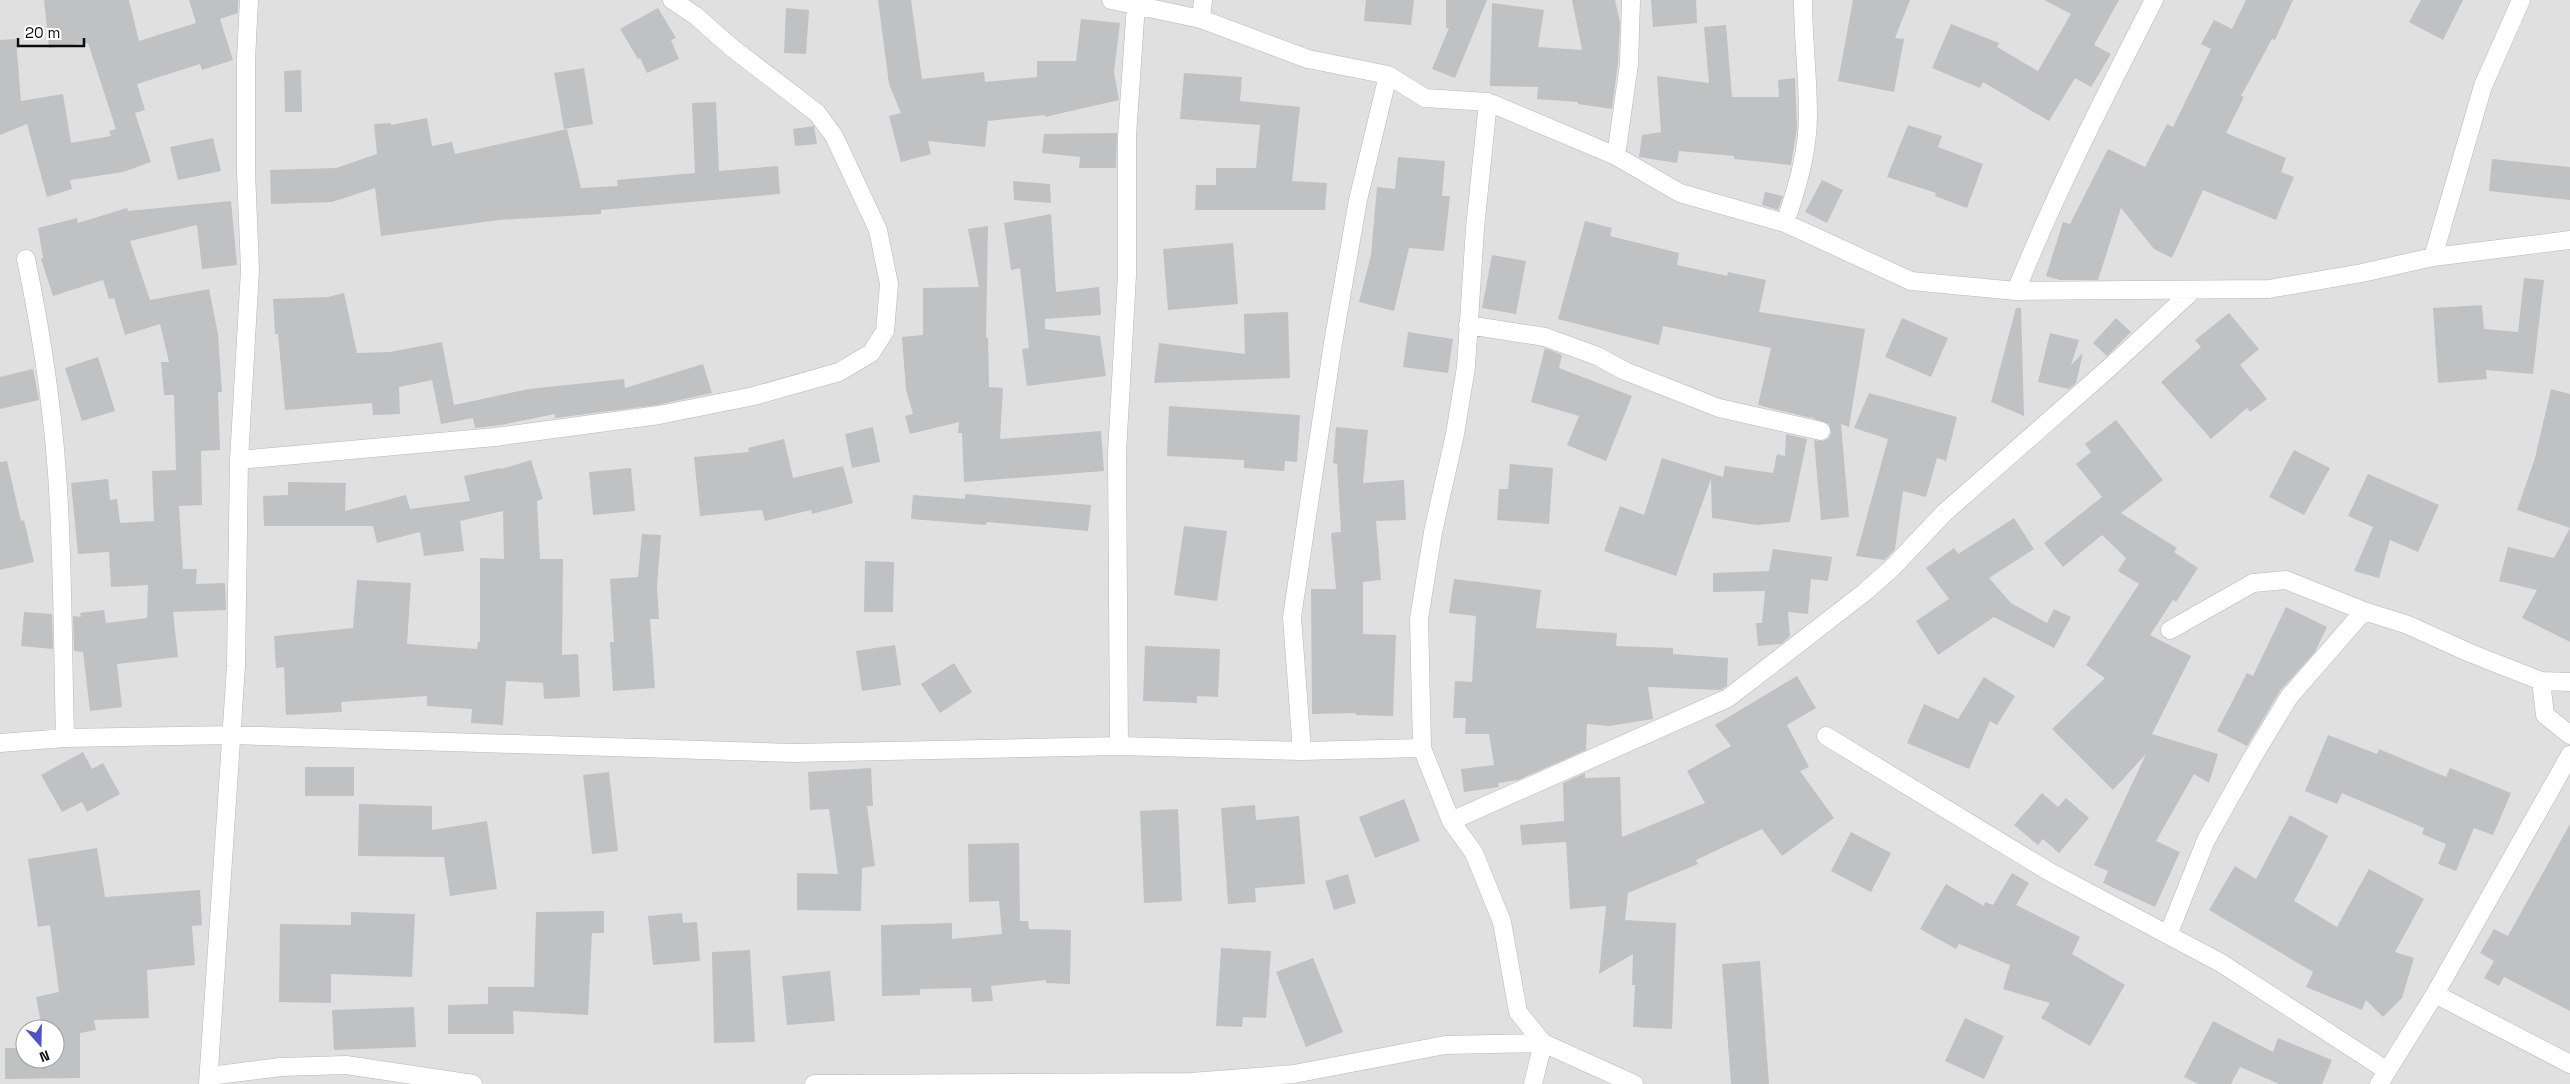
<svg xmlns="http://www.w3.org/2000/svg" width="2570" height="1084" font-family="'Space Grotesk',sans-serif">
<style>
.building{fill:#c0c1c2}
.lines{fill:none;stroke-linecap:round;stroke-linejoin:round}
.minor-casing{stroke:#b6b7b8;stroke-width:19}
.minor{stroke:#fff;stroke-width:18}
</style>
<rect width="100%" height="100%" fill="#e0e0e1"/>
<path class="building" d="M44,0h85l10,41 57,-18 -7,-23h49v13l-18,6 13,41 -31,10 -2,-6 -63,20 8,26 -10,3 16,49 -28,10 -53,8 2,9 -25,8 -20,-73 -27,11v-95l16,-1 5,62 42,-7 8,49 40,-7 -2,-5 7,-2 -28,-86 -39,5z
M878,0h33l11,79 62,-7 1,10 52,-5v-16h39l5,-42 39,4 -6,49 5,28 -74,17v-2l-57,6 -3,26 -57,-6 3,13 -30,8 -12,-46 12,-3 -12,-29z
M1366,0h48l-3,25 -47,-4z
M1446,0h41l-32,78 -23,-9 17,-41h-3z
M1572,0h43l5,22 -2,41 -6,46 -34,-5v-2l-41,-3 1,-12 -48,-1 2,-83 52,7 -6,37 44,3z
M1651,0h45l1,23 -44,4z
M1853,0h57l-15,38 9,1 -10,53 -56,-11z
M2044,0h75l-25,45 17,9 -20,33 -16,-9 -26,43 -66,-39 -3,6 -48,-20 19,-44 48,19 -2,4 41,24 33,-57z
M2246,0h47l-18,40 -3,-1 -31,57 3,1 -18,36 60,25 -5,14 13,5 -18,43 -73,-30 -31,68 -18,-9 -33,-41 -23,72h-38l-14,-4 17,-54 7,2 38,-75 37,18 22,-43 6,3 38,-78 -10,-5 13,-24 18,9z
M2421,0h42l-20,40 -34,-18z
M658,8l18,30 -5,2 8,19 -32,14 -7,-15 -2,1 -18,-30z
M786,8l23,2 -3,44 -22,-1z
M1726,25l6,72h47l-1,-17 17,-2 2,50 -6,37 -57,-6v-3l-55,-5 -2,12 -38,-6 3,-22 19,-3 -4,-56 52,7 -5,-56z
M584,68l9,56 -29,5 -10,-56z
M301,70l1,42h-17l-1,-41z
M1184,73l58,4 -2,24 60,6 -8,74 35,2 -2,27h-130l1,-25h20v-17h40l4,-43 -80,-6z
M716,102l3,69 59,-5 2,28 -179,16v4l-102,6 -118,16 -6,-48 -43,14 -61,2 -1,-34 66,-2 41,-14 -3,-30 17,-1v2l36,-7 5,28 20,-4 3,12 112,-25 14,59 37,-2 -1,-6 78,-7 -3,-70z
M1908,125l34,11 -4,11 45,17 -16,44 -32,-12 1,-3 -49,-16z
M814,126l3,18 -22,2 -2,-17z
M1117,133l-1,35h-37l1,-11 -38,-4 2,-19z
M213,138l8,33 -43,9 -8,-33z
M1398,157l47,4 -3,35h8l-6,55 -35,-3 -15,63 -35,-9 12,-47 6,-68 18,2z
M2492,159l78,8v33l-81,-9z
M1822,180l21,10 -16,33 -22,-11z
M1013,181l37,3 1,19 -37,-3z
M1765,192l18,4 -5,14 -16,-5z
M231,201l6,64 -35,4 -5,-44 -67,16 20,59 59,-11 9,45 4,58h-4l2,58 -19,1 1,54 -23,1 4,63h14l-1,15 29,-1 1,27 -53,2 5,45 -61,7 5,43 -32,4 -7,-59 -9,-1 -1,-35 8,1 -1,-4 24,-3 2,13 41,-5 1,-33 -37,2 -2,-35 -31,2 -7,-71 37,-4 2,21 7,-1 3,24 34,-2 -2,-50 24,-1 -2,-75h-10l-3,-33h8l-9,-38 -35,11 -11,-37 -5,1 -6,-19 -50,16 -12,-37 2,-1 -5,-30 39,-10 1,5 49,-15 1,3z
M1051,214l5,78 43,-5 2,28 -56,4v10l55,7 6,40 -79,10 -5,-37 7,-1 -9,-80 -9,2 -7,-47z
M1585,221l27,7 -2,8 69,17 -2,12 50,11 1,-4 38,8 -7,32 106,17 -16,98 -8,-3 8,93 -28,3 -7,-80 10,1 5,-3 2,-5 -2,-9 -17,-6v-3l-1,3 -53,-13 13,-57 -108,-22 -4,19 -101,-26z
M988,226l-2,112h2l1,49 14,1 -3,51 101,-8 3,40 -140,11 -2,-49h-4l1,-11 -49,12 -5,-18 8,-2 -7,-24 -4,-53 21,-2v-47l56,-1 -11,-58z
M1233,243l5,61 -70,6 -5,-61z
M1492,255l34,6 -10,53 -34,-6z
M2524,278l20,2 -11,94 -47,-4 1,9 -49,4 -5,-75 49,-3 2,24 34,3z
M344,293l13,60 33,-1 52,-10 12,63 75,-16 95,-10 1,9 78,-24 9,29 -55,12 -102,13v-4l-54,11 -26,3 -2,-10 -32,6 -9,-44 -33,7 1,27 -27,1 -1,-12 -87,7 -7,-76h-3l-2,-35 55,-2z
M2016,308h5l3,108 -33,-14z
M1288,312l2,66 -136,5 5,-40 86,11 -1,-40z
M2229,313l30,36 -19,16 27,34 -17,13 -3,-4 -36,31 -50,-57 40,-35 -6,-7z
M1902,318l46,20 -17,39 -46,-20z
M2116,318l15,14 -24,24 -14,-13z
M1408,332l45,7 -5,34 -45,-6z
M2050,333l29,7 -8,25 12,-12 -7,30 -7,6 -31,-7z
M1545,348l17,7 -3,13 73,28 -26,65 -39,-16 12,-29 -48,-14z
M98,357l17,54 -33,10 -17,-53z
M33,369l6,31 -39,9v-32z
M2551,389l19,5v134l-53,-18 18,-52z
M1869,393l88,24 -11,44 -9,-3 -11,39 -23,-6 -8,58 -10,11 -29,-4 32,-117 -34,-11z
M1169,406l131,9 -3,47 -12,-1 -1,10 -40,-3v-8l-77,-4z
M2116,420l47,60 -42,33 56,35 -3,4 24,16 -22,34 -3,-2 -23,35 41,21 -39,78 66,20 -9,29 -15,-9 -38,67 24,11 -25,55 -52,-24 5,-12 -14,-6 52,-111 -33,36 -61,-61 53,-51 -19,-13 53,-81 -21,-13 8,-13 -24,-23 -39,32 -19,-24 58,-46 -26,-33 15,-12 -6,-8z
M873,427l7,35 -28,6 -7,-34z
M1336,427l32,3 -5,53 41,-3 2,40 -30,1 5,59 -18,2v52l33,1 -3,81 -38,-1 1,-2 -44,1 -1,-125h25l-5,-56 10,-1 -4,-68 -4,-1z
M1786,434l21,5 -17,83 -33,3 -45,-7 -1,-39 -35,97 -72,-25 16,-45 24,9 18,-57 61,19 2,-11 48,7 4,-19 8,2z
M784,439l9,39 50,-12 10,37 -41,11 -1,-4 -46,11 -3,-11 -62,6 -6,-59 55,-5 -1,-4z
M2294,450l36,18 -26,47 -35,-18z
M531,460l12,39 -6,2 3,58h23l-1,96 16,-1 2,43 -36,2 -1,-16 -37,-2 -3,44 -32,-2 1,-14 -45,-3v-10l-86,6 1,10 -56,3 -2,-48 -8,1 -2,-32 79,-8 4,-48 54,3 -4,61 70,5 1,-7h2v-84l24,1 -1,-48 -43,10 4,30 -40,5 -4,-24 -43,11 -4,-17h-109l-1,-30 25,-1v-13l58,1 -1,28 61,-16 4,14 60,-8 -6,-25 37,-8v1z
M7,461l14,60 3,-1 10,42 -34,8v-108z
M1510,464l43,4 -4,56 -52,-4 2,-31h9z
M631,468l4,43 -42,4 -4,-43z
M2368,474l71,31 -21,47 -28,-12 -11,38 -25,-7 19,-44 -25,-11z
M965,494l126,11 -3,26 -101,-9 -1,3 -75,-6 2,-24 52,4z
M2014,518l20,31 -45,29 22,25 36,20 7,-14 17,8 -17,31 -60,-31 -56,38 -22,-34 33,-22 -23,-31 28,-20 4,6z
M1184,526l43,5 -10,70 -43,-6z
M2570,528v114l-48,-24 15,-28 -38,-9 9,-34 46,11z
M642,534l19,1 -4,51 2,33h-9l5,69 -42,3 -3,-49h4l-4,-63 28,-2z
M1773,549l59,8 -4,24 -17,-2 -3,35 -20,-2 2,24 -9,8 -23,2 -2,-23h6l3,-32 -52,1v-19l56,-2z
M865,561l29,1 -1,50h-29z
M1454,579l87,11 -5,38 81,5 -1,13 57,2v6l55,4 -1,28 -7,4 -72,-3 5,32 -44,7 -22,-2 -1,26 -68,30 -20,3 1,4 -35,5 -3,-23 33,-4 -5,-31h-24l1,-16h-13l2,-37 17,1 4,-66 -27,-3z
M2286,607l41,20 -12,25 -35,39 -33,55 -30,-15 30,-58 6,3z
M24,612l28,2 1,35 -32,-3z
M895,645l6,40 -39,6 -6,-40z
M1145,646l75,3 -2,48 -21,-1v7l-54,-2z
M954,663l18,29 -32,21 -19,-29z
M1797,676l19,32 -29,17 22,42 -9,4 34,47 -52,38 -20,-27 -66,31 2,4 -70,29 -3,27 51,3 -4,106 -39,-2 2,-42h-3l1,-31 -34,20 7,-68 -36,3 -4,-67 -44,3 -2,-20 44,-4 -1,-38 22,-10v5l35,-1 2,60 83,-34 -18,-32 44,-25 -16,-21z
M1984,677l31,19 -18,29 -7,-4 -21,48 -62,-26 17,-39 34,15z
M2328,735l49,19 2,-5 67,28 4,-9 61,25 -18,42 -19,-7 -18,43 -18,-7 8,-20 -24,-10 2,-6 -82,-35 -5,11 -32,-13z
M83,752l9,17 11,-6 17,31 -33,18 -5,-10 -20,10 -21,-37z
M305,767h49v29h-49z
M871,768l2,38h-6l8,60 -13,2 -1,43 -64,-1v-37l41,1 -9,-65 -19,1 -2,-38z
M609,772l9,79 -26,3 -9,-79z
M2042,793l16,14 8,-9 23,20 -30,35 -16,-14 -5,6 -24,-20z
M1404,799l16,42 -45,17 -16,-41z
M359,804l73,2v24l55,-9 10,68 -47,7 -6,-39 -86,-1z
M1255,805l1,15 43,-4 6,68 -50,4 1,14 -28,2 -7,-96z
M1178,809l4,92 -38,2 -4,-92z
M2290,815l38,21 -34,65 43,26 32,-58 55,30 -29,53 19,6 -12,40 -19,19 -17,-17 -4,10 -56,-23 7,-15 -104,-62 26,-44 21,13z
M2570,824v187l-66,-34 -5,9 -15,-8 10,-17 -14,-8 14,-24 14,7z
M1851,832l40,21 -20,39 -40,-21z
M1019,843l1,78h8l1,8 42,1 -1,54 -24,-1v-3l-55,6 2,15 -21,1 -1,-14 -51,1v6l-38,1 -1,-71 71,-2v16l50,-5 -3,-33 -30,1 -1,-58z
M97,848l8,49 95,-7 2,35 -10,1 3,39 -48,5 2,48 -55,2 2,10 -16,3v45l-75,1v-31h20v11h30v-30h-13l-6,-32 23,-5 -9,-67 -12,2 -10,-68z
M2012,873l17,10 -13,22 64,32 -8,17 53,31 -35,61 -49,-28 9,-15 -47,-14 7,-24 -51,-21 -3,5 -36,-20 26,-45 38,22 1,-4 8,3z
M1348,874l8,29 -22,7 -9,-29z
M604,911v22h-12l-4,82 -75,-4 1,23h-66v-29l40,-1v-17h46l2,-75z
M351,912l64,2 -3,63 -81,-3v29l-52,-1 1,-78 71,1z
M682,913l1,10 14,-1 3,39 -47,4 -5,-49z
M1221,948l50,3 -5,67 -23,-1 -1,10 -26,-1z
M750,950l5,92 -41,1 -2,-91z
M1313,958l30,74 -37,15 -30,-75z
M1760,961l9,123h-38l-9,-120z
M830,971l5,50 -48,4 -5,-49z
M414,1007l2,40 -82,3 -2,-40z
M1965,1018l39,18 -20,43 -39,-18z
M2213,1021l60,31 5,-14 54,22 -10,24h-43l-39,-17 -9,17h-33l-14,-7z"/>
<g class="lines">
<defs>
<path id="minor" d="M1111,0l90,19 107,40 80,16 37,23 63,4 128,54 64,37 105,30 126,58 105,10 253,-2 93,-16 71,-16 137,-17
M1201,19l2,-19
M1488,102l-13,126 -9,139 -11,67 -22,98 -14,87 3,129 29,73 23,32 28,69 16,90 25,31 91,41
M1616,156l13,-92 2,-64
M1785,223c12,-35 23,-71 23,-108 0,-38 -5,-77 -5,-115
M2433,257l50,-171 38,-86
M26,259c17,81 29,165 33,247 4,77 4,155 6,232
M2016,291c40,-100 89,-195 138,-291
M1468,325l77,12 52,19 28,15 94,37 102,23
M239,460l256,-23 164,-22 95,-19 85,-24 32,-19 14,-22 4,-47 -11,-54 -44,-94 -17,-23 -86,-66 -35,-31 -24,-16
M2170,630l83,-47 33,-3 78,31 44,14 62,28 71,28 29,1
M2541,681l4,34 25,20
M1826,736l222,135 173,92 165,107
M0,743l65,-5 168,-3 560,18 326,-7 183,5 120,-3
M1119,746l-2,-293 10,-178v-139l9,-132
M1302,751l-10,-134 41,-274 25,-143 30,-125
M1451,821l277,-123 137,-106 28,-25 51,-54 165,-145 82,-76
M2168,935l38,-95 45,-80 38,-63 75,-86
M2435,994l135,70
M210,1076l71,-9 65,-2 127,19
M208,1084l28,-418 3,-206 11,-190 -4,-99v-111l3,-60
M814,1084l377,-2 103,-8 151,-29 98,-2 -10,41
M2379,1084l56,-90 135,-239"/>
</defs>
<use href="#minor" class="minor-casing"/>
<use href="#minor" class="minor"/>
</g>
<g transform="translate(40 1044) rotate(160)"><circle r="24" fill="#ffffff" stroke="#9e9e9e"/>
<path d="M0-4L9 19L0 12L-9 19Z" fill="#4e51c7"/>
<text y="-8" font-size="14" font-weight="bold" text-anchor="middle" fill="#0c0c0c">N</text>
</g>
<path d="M18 38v8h66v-8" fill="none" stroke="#0c0c0c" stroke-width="2.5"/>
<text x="25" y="38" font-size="15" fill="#0c0c0c" stroke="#ffffff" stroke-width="4" paint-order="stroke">20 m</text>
</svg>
